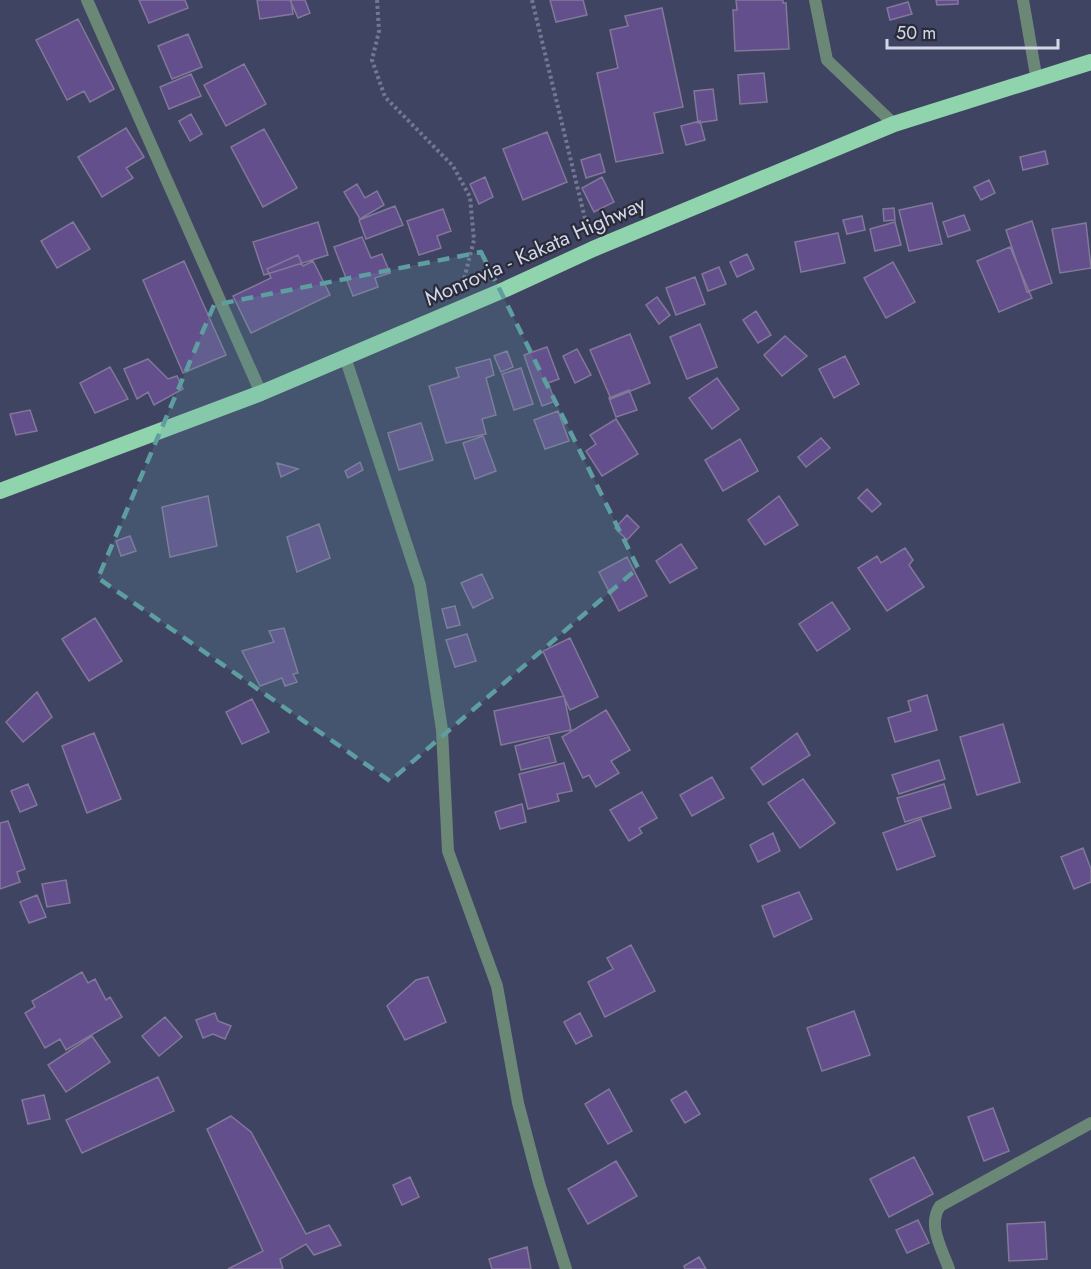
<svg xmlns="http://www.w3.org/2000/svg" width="1091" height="1269" font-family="Jost,sans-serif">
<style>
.building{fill:#634f8b;stroke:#82789a;stroke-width:1.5}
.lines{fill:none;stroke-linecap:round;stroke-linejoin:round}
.path{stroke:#737792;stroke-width:4;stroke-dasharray:3 3;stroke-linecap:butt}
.minor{stroke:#6b8877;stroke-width:12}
.trunk{stroke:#90d4ad;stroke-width:16}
.marked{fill:#5e9da0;fill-opacity:0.2;stroke:#5e9da0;stroke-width:4.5;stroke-dasharray:12 8;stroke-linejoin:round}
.labels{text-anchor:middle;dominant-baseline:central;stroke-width:4.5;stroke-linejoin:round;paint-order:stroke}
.street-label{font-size:21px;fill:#d4d7ea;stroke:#2a2c3a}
</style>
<rect width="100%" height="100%" fill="#404463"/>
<path class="building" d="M139,0h46l3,8 -39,15z
M257,0h34l2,14 -33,5z
M290,0h15l5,13 -12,5z
M550,0h33l4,15 -31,7z
M736,0h47v3h3l3,46 -54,2 -2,-41h4z
M936,0h22v4l-21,1z
M908,2l4,12 -22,6 -3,-12z
M662,8l21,99 -29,6 9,40 -47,9 -19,-89 21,-5 -8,-38 18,-4 -3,-10z
M78,19l36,70 -24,13 -6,-11 -17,9 -31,-60z
M188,34l14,33 -30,12 -14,-33z
M244,64l22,40 -40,22 -22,-41z
M764,73l3,29 -27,2 -2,-29z
M191,74l10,22 -32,13 -9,-22z
M713,89l4,31 -19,3 -4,-32z
M191,114l11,20 -12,7 -11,-20z
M700,121l5,19 -19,5 -5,-19z
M126,128l18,29 -18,11 7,10 -31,19 -24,-40z
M264,129l33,59 -34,19 -32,-60z
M547,132l20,50 -44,18 -20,-51z
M1045,151l3,13 -25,6 -3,-13z
M600,154l5,18 -19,6 -5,-18z
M485,177l8,20 -14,7 -9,-20z
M602,177l12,25 -20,10 -12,-24z
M989,180l6,13 -14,7 -7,-13z
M357,184l8,14 12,-7 7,14 -24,14 -16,-27z
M932,203l10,41 -33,7 -10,-41z
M395,206l8,19 -37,14 -7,-19z
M894,208l1,12 -11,1 -1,-12z
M443,209l8,22 -14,5 4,12 -22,7 -12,-34z
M964,215l6,15 -22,7 -5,-15z
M862,216l3,14 -18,4 -4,-14z
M1032,221l20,62 -25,9 -21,-62z
M73,222l17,27 -33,19 -16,-27z
M318,222l10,33 -64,20 -11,-33z
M895,222l6,23 -26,6 -5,-22z
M1086,223l5,45 -31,5 -8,-44z
M838,233l7,30 -44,9 -6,-30z
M362,237l9,21 11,-4 8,19 -15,5 3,9 -25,9 -19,-49z
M1010,247l22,51 -33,14 -22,-51z
M747,254l7,15 -17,8 -7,-15z
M298,255l5,11 10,-5 17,34 -79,38 -18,-37 38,-18 -4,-9z
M184,261l42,94 -43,18 -40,-93z
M893,262l22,40 -29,16 -22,-40z
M719,267l7,17 -18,7 -6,-17z
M695,277l10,27 -29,11 -10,-27z
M657,297l13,18 -11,9 -13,-19z
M756,311l15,24 -13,8 -15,-23z
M700,324l17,43 -30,12 -17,-42z
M630,334l20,49 -39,16 -21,-49z
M785,336l22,20 -25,20 -18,-21z
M547,347l12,32 -11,4 7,18 -13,5 -18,-51z
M577,349l14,26 -16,8 -12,-27z
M507,351l6,16 -12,5 -7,-16z
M845,356l14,28 -25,14 -15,-29z
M148,359l20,20 9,-3 6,13 -29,16 -6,-13 -11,7 -13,-30z
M490,359l4,16 -8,3 10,37 -14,4 4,15 -40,9 -17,-57 30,-9 -3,-9z
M110,367l18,32 -33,14 -15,-30z
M521,368l12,36 -19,6 -12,-36z
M717,378l22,31 -27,20 -23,-31z
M629,390l8,20 -21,7 -7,-19z
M30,410l7,21 -21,4 -6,-21z
M558,411l11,30 -24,8 -11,-29z
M616,419l22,35 -36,22 -16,-25 10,-7 -6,-9z
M421,423l12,37 -34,10 -11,-37z
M483,436l13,35 -21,8 -12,-36z
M821,438l9,10 -24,19 -8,-10z
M740,439l18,32 -35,20 -18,-31z
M360,462l3,8 -15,8 -3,-7z
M277,463l21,6 -17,8z
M867,489l14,15 -9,8 -14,-14z
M208,496l9,50 -47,11 -8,-50z
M779,496l19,29 -33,20 -17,-25z
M627,515l12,12 -12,13 -12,-12z
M319,524l11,34 -33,14 -10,-35z
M130,536l6,15 -15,5 -5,-15z
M681,544l16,24 -27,15 -14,-22z
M905,548l8,12 -4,5 15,22 -37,24 -29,-43 19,-12 4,7z
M627,557l20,39 -28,15 -20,-39z
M482,574l11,24 -20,10 -12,-25z
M832,602l18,27 -33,22 -18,-27z
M455,606l5,19 -13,3 -5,-19z
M95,618l27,43 -33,20 -27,-42z
M284,628l14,45 -5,1 4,8 -12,4 -3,-8 -22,8 -18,-35 32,-9 -5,-11z
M467,634l9,27 -21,6 -9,-27z
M570,638l28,59 -28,13 -27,-59z
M37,692l15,25 -29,25 -17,-20z
M927,695l10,35 -42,12 -7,-24 23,-7 -3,-10z
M564,696l7,34 -70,15 -7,-34z
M252,699l17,33 -27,12 -16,-32z
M606,710l24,40 -19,11 8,12 -23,14 -7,-12 -6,3 -21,-41z
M1003,724l17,58 -43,13 -17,-58z
M94,733l27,66 -34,14 -25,-67z
M797,733l13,22 -47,30 -12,-17z
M549,737l7,25 -35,8 -6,-24z
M939,760l6,19 -46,15 -7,-19z
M564,763l8,28 -15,3 2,7 -31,8 -9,-35z
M712,777l12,21 -32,18 -12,-21z
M803,779l32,44 -35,25 -32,-45z
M28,784l9,21 -17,7 -9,-21z
M944,784l7,24 -46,14 -8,-24z
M642,792l15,26 -18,10 3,5 -13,8 -19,-31z
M522,804l4,18 -26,7 -5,-17z
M921,819l14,37 -38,14 -14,-37z
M8,821l17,48 -8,3 3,10 -20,7v-66z
M773,833l7,18 -22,11 -8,-17z
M1083,848l8,21v13l-17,7 -13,-32z
M66,880l4,23 -23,4 -5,-23z
M799,892l13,27 -38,18 -12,-31z
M37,895l9,22 -17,6 -9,-21z
M631,945l24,46 -50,26 -17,-35 25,-13 -6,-11z
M82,972l6,11 7,-4 11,21 4,-3 12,20 -56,33 -6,-11 -15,9 -20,-35 10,-6 -3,-6z
M428,977l18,45 -41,18 -18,-34 29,-26z
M854,1011l16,44 -48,16 -15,-43z
M215,1013l3,8 13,5 -6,13 -12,-5 -10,4 -7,-18z
M580,1013l12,23 -16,8 -12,-22z
M165,1017l17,20 -23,19 -17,-20z
M92,1036l18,26 -44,30 -18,-27z
M158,1077l16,34 -92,42 -16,-33z
M609,1089l23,42 -24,13 -23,-40z
M686,1091l14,23 -15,9 -14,-23z
M44,1095l6,24 -22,5 -6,-24z
M993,1108l16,43 -25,10 -16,-44z
M231,1116l20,16 55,102 23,-9 12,20 -27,10 -8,-11 -26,15 3,10h-55l35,-18 -56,-122z
M914,1157l19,37 -44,23 -19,-38z
M616,1161l21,35 -49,28 -20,-35z
M410,1177l9,20 -17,8 -9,-20z
M918,1220l11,23 -22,10 -11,-23z
M1045,1222l2,37 -38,2 -2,-37z
M527,1247l4,22h-39l-3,-10z
M699,1257l7,12h-21l-1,-3z"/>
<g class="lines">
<path class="path" d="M377,0l2,31 -7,29 13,37 68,69 17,31 4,43 -12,47
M532,0l56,231"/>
<path class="minor" d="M87,0l174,393
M815,0l12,60 67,64
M1023,0l14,81
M345,357l75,228 22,145 6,121 49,135 21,117 21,80 27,86
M949,1269c-7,-20 -22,-44 -9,-63l151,-83"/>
<path class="trunk" d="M0,491l261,-98 245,-104 87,-40 301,-125 197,-62"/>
</g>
<path class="marked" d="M481,252l157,316 -248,213 -292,-203 116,-273z"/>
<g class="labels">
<g class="street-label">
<text transform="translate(535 251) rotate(-24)">Monrovia - Kakata Highway</text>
</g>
</g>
<path d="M887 39v9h171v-9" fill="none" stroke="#d4d7ea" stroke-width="3"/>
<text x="896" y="39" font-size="18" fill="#d4d7ea" stroke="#2a2c3a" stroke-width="4.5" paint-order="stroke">50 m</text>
</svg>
